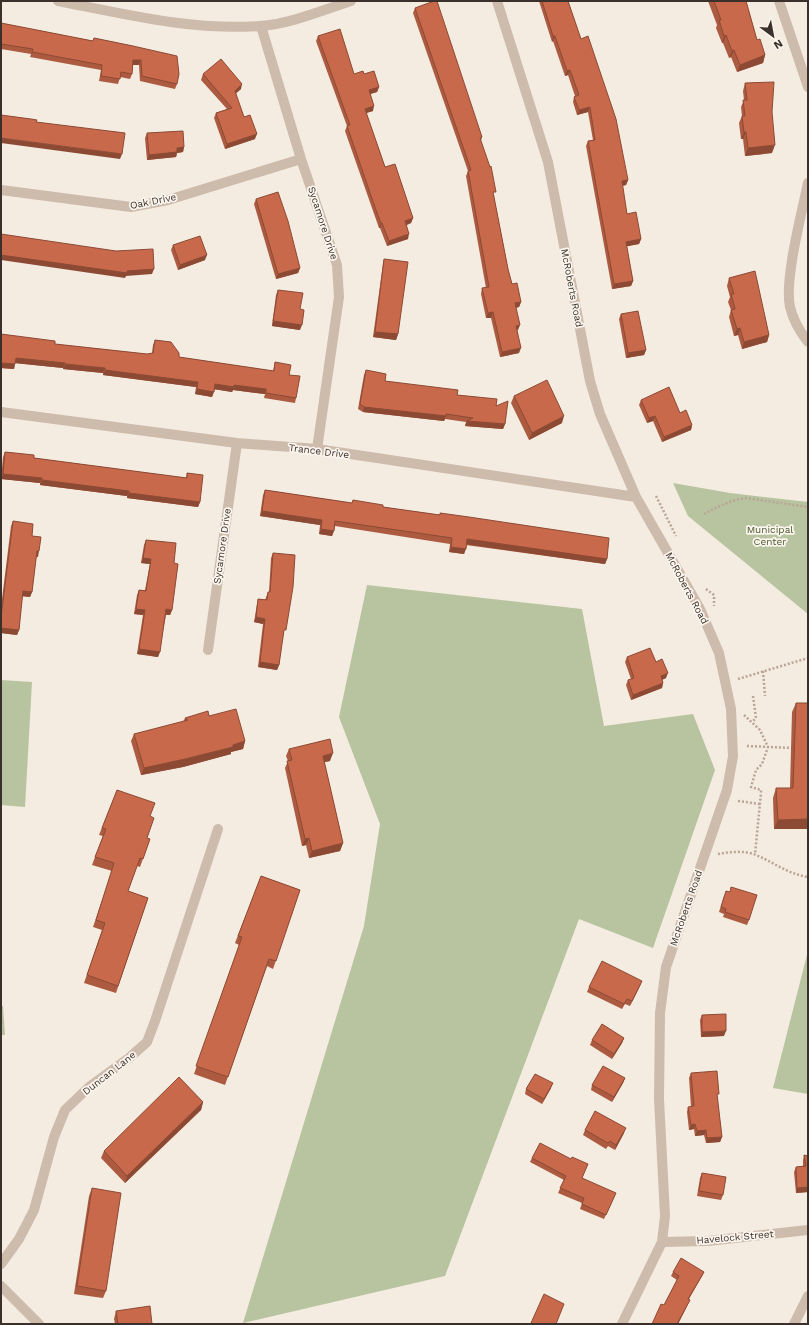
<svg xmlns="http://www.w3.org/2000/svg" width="809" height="1325" font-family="'Work Sans',sans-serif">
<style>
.green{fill:#b8c4a0}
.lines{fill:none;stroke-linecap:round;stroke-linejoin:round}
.path{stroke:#b9a596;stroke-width:2.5;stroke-dasharray:2 2;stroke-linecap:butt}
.minor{stroke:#cdbbac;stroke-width:10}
.wall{fill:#ac5a40}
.shaded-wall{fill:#8c4a34}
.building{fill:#c8694b;stroke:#8c4a34}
.labels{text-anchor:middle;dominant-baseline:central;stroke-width:3.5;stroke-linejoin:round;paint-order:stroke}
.street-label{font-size:10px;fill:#3b302b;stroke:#fbf5ee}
.park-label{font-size:10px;fill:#4a5a2e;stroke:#fbf5ee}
</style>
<rect width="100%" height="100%" fill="#f4ebe1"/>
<path class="green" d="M673,483l57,10 78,9v112l-120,-98z
M367,585l215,24 22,117 89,-12 22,56 -62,178 -74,-29 -134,357 -202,47 121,-397 16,-102 -41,-107z
M1,680l31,2 -7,125 -24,-2z
M808,951v143l-35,-6z
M1,1006h2l2,29h-4z"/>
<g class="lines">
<path class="path" d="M656,496l20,40
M704,514c13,-7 27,-14 42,-16l62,9
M706,589l8,6v11
M763,671l2,25
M738,679l70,-21
M753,696l3,22 -3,3
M744,715l16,15 8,17 -6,17 -6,6 -5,17 10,3v3l-6,61
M747,746l45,2
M738,801l22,3
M718,854c12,-2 26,-4 38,1 17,7 32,19 52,22"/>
<path class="minor" d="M58,1c66,13 135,30 202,25 30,-2 63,-16 91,-25
M497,1l51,161 42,219 10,33 36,83 64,112 19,44 12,56 2,47 -6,34 -61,177 -6,46 -1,86 6,117 -3,26 -40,82
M779,1l29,86
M261,26l40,133 36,106 2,32 -22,152
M808,183c-6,29 -24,97 -18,124 3,12 10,25 18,35
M1,190l130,17 37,-7 133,-41
M1,412l236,31 80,6 319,48
M208,650l29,-207
M662,1242l46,-1 100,-11
M1,1264l18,-25 15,-29 20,-73 11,-27 24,-23 40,-29 18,-16 8,-21 63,-192
M1,1286l38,38
M794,1324l14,-28"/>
</g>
<path class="wall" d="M539,1h29l60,179 -2,5 -4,1 5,28 14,25 -2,5 -13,2 7,35 -2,5 -19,3 -26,-143 2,-5 5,-1 -5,-28 -11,3 -4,-13 1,-5 1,-1 -7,-21 -3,1 -12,-35 -1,1z
M708,1h38l11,39 8,15 -2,8 -26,9 -6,-15 -2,1 -6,-15h-1l-6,-15 1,-3z
M415,8l67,129 -1,4 13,56 14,72 4,15 9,18 -2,5 -3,1 2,22h-1l2,23 -19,4 -9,-39h-5l-5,-24 1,-6h4l-20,-112 2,-5 -55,-158z
M1,23l92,18 1,-3 39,8 44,38 -2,5 -35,-8 -1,-16h-6l-1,9 -2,5 -10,-2 -2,7 -19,-3 2,-11 -71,-13 1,-3 -30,-5z
M318,36l36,38h10l15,13 -2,5 -7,2 3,17 -7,2 19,54 28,51 -2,5 -4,2 1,14 -21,7 -7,-18h-1l-34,-97 2,-5 -31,-85z
M203,74l38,15 -6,5 9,23 11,22 -30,10 -11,-31 2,-5 11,-4 -26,-29z
M745,83l27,29v41l-27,3 -2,-17h-2l-2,-16 3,-7 -1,-9 3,-7 -1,-9z
M147,133l37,14 -1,5 -6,1 -1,4 -29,3 -2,-22z
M256,199l44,69 -2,5 -22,6 -22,-75z
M173,245l32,15 -27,10 -7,-20z
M384,259l14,75 -2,6 -23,-3 10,-73z
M729,278l40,57 -2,7 -25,7 -4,-14 -4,1 -5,-19 2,-7 -3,-8 2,-5 -3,-11z
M278,290l22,19v21l-28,-4 4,-31z
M621,314l25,36 -2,5 -18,3 -7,-39z
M1,334l54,10 92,10 5,-1 1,-8 2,-5 24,17 94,14 2,-9 14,13 7,23 -1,5 -31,-5 1,-4 -32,-4 -1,2 -18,-3 -2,8 -17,-3 1,-7 -93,-12v-2l-40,-4v-1l-48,-5 -1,6 -13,-1z
M366,370l19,11 72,14 39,11 9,18 -2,5 -38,-3 1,-4 -21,-3 -1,2 -81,-9 -5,-3 6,-34z
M514,396l48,27 -33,17 -18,-37z
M641,400l39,13 12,12 -1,5 -29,12 -9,-21 -6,2 -8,-18z
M5,452l29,6 152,20 1,-5 13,29 -2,5 -71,-9v-2l-87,-11v-2l-39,-4 2,-22z
M265,490l87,13 1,-3 30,7 57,8v-2l167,46 -2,5 -139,-19 -2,9 -15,-2 1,-8 -115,-18 -3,10 -13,-2 1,-9 -60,-9 3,-21z
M13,521l19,15 6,21 -2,-1 -4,36 -2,5 -8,-1 -3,34 -2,5 -16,-2v-26l10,-81z
M146,540l28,23 -2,47 -2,5h-4l-8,42 -21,-3 6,-39 -9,-1 3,-19 2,-5h6l5,-26 -9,-1 3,-18z
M273,553l11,82h-1l-4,30 -2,5 -19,-3 5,-43 -9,-2 3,-18 1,-5 7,1 3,-8h1l2,-34z
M627,657l29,5 10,16 -4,2 1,3 -1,5 -31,12 -5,-15 2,-5 3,-1 -6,-17z
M796,703h12v126h-34l-1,-31 3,-10h14l2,-76z
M209,716l36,25 -2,8 -12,3v2l-48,13 -42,8 -10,-34 3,-7 49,-12 2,-4z
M289,749l41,12 -6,1 19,81 -3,8 -31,7 -3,-13 -4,1 -17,-78 3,-7 -2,-5z
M117,790l33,26 -3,22 3,1 -10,28 -3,-1 -9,25 20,7 -32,95 -32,-10 18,-53 -9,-3 19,-56 -20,-6 11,-29 -4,-1z
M261,876l39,14 -27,79 -6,-3 -42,119 -31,-11 45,-129 -4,-2z
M724,896l25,24 -2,5 -24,-8 1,-3 -5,-2z
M642,981l-12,25 -5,-2 -3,5 -35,-17 2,-5z
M702,1015l22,21 -23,1 -1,-17z
M624,1038l-2,5 -10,16 -22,-14 2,-5z
M691,1073l26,26 5,38 -2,5 -14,1 -2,-8 -9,1 -1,-7 -5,1 -2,-18 1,-5h3l-2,-29z
M625,1078l-2,5 -11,19 -21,-12 1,-5z
M551,1088l-9,16 -17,-10 1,-5z
M203,1102l-2,8 -76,73 -24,-25 3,-7z
M585,1130l39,3 -9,17 -7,-4 -2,3 -23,-14z
M804,1155l4,1v36l-12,1 -2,-21 2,-5 7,-1v-6z
M532,1158l50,20 32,19 -10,22 -24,-10 2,-6 -24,-10 6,-13 -34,-18z
M702,1173l21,22 -2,5 -24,-4 3,-18z
M92,1188l14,103 -3,7 -29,-4 15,-98z
M673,1272h31l-2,4 -13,23 1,1 -12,24h-26l12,-19 13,-25 -6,-4z
M116,1311l36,13h-37l-1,-5z"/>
<path class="shaded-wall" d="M726,35l-3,8h-1l2,-7z
M553,36h2l-2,5 -1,1z
M734,50l-3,7 -2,1 3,-7z
M765,55l-2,8 -26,9 3,-7z
M133,60h8l-2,5h-7z
M570,70l-2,5 -3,1 2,-5z
M242,84l-1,5 -8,7 2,-5z
M379,87l-2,5 -10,3 2,-5z
M374,106l-1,5 -10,3 2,-5z
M590,107l-2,5 -11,3 2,-5z
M744,132h2l-3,7h-2z
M257,134l-2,5 -30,10 2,-5z
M1,138l121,16 -2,5 -119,-16z
M775,145l-3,8 -27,3 3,-8z
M184,147l-1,5 -6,1 -1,4 -29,3 2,-5 28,-7z
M628,180l-2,5 -6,1 2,-5z
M413,218l-2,5 -8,3 2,-5z
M381,223h1l-2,5h-1z
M409,234l-1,5 -21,7 2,-5z
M641,239l-2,5 -15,3 2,-5z
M1,255l153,14 -2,5 -26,2 -1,2 -124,-18z
M207,255l-2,5 -27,10 2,-5z
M300,268l-2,5 -22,6 2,-5z
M633,281l-2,5 -19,3 2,-5z
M521,302l-2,5 -6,1 2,-5z
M493,312l-2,6h-5l2,-5z
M273,321l29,4 -2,5 -28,-4z
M520,325l-2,5 -4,1 2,-5z
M740,328l-2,7 -4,1 3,-7z
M375,332l23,2 -2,6 -23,-3z
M769,335l-2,7 -25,7 2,-7z
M521,348l-2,5 -19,4 2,-5z
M646,350l-2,5 -18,3 2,-5z
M16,358l49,5 -2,5 -49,-5z
M1,363l14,1 -1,5 -13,-1z
M65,364l40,4 -2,5 -40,-4z
M105,370l93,12 -2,5 -93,-12z
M215,384l19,1 32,4 -1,5 -32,-4 -1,2 -19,-3z
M197,389l17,3 -2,5 -17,-3z
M364,407l82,9 -2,5 -81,-9z
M564,416l-2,7 -33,17 3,-7z
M655,416l-2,5 -6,2 2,-5z
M467,421l38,3 -2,5 -38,-3z
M692,425l-1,5 -29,12 2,-5z
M3,474l39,4 -2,5 -39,-4z
M42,480l87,11 -2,5 -87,-11z
M129,493l71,9 -2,5 -71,-9z
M262,511l60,9 -2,5 -60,-9z
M321,529l13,2 -2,5 -13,-2z
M467,539l140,20 -2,5 -140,-20z
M451,547l15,2 -2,5 -15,-2z
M37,551h2l-1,6 -3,-1z
M143,558l8,1 -1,5 -9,-1z
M23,591l9,1 -2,5 -9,-1z
M136,609l9,1 -2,5 -9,-1z
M166,609l6,1 -2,5 -5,-1z
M256,617l9,2 -2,5 -9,-2z
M1,628l18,2 -2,5 -16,-2z
M139,649l21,3 -2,5 -21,-3z
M260,662l19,3 -2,5 -19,-3z
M668,673l-2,5 -7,3 2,-5z
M663,683l-1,5 -31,12 2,-5z
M245,741l-2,8 -12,3v2l-48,13 -42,8 3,-7 89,-23z
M333,753l-3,8 -10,2 3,-7z
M808,819v10h-34l4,-9z
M309,838l-3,7 -4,1 3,-7z
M343,843l-3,8 -31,7 3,-7z
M642,981l-2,5 -10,20 2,-5z
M726,1031l-2,5 -23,1 1,-5z
M624,1038l-2,5 -10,16 2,-5z
M625,1078l-2,5 -11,19 2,-5z
M553,1083l-2,5 -9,16 2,-5z
M203,1102l-2,8 -76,73 2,-7z
M695,1124l-1,5 -5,1 2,-5z
M626,1128l-2,5 -9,17 1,-5z
M706,1130l-2,5 -9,1 2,-5z
M722,1137l-2,5 -14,1 1,-5z
M808,1187v5l-12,1 1,-5z
M704,1272l-2,4 -16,27 2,-4z
M690,1300l-12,24h-1z"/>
<path class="building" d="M434,1h3l45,136 -2,1 10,29 1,-1 5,26h-3l15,77 4,15 5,-1 4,19 -6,1 5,22 -4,1 5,22 -19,4 -9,-40 -5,1 -6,-25 7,-1 -21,-116 3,-1 -56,-162z
M542,1h26l13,38 7,-3 28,83 12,61 -6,1 5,33 9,-2 5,27 -15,3 7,39 -19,3 -26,-143 7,-1 -5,-33 -11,3 -5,-13 5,-2 -9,-25 -3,1 -12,-35h-2z
M714,1h32l11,39 3,-1 5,16 -25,10 -6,-15 -2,1 -6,-16 -2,1 -5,-16h2z
M1,23l92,18 1,-3 39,8 44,10 2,18 -2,10 -35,-8 -1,-16h-8l-1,14 -11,-2 -1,7 -19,-3 1,-11 -70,-13 1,-3 -32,-5z
M340,29l14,45 9,-3 1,3 10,-3 5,16 -10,3 5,16 -9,3 20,58 10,-3 18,54 -8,3 4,13 -20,7 -7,-18h-1l-4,-10 -30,-87 3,-1 -32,-89z
M221,59l21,25 -7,7 9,26 6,-2 7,19 -30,10 -11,-31 16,-5 -29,-34z
M774,82l-2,30 3,33 -27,3 -2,-16h-2l-2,-16h3l-2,-16h4l-2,-17z
M1,115l30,4 6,1 -1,2 89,11 -3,21 -121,-16z
M183,131l1,16 -7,1v4l-28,3 -2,-22z
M278,192l10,29 12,47 -22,6 -22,-75z
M1,234l115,17 37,-2 1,20 -27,2v2l-126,-18z
M200,236l7,19 -27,10 -7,-20z
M384,259l24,3 -10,72 -23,-2z
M755,271l14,64 -25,7 -4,-14 -3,1 -6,-19 4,-1 -4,-15h3l-5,-16z
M278,290l25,3 -3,16 4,1 -2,15 -29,-4z
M638,311l8,39 -18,3 -7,-39z
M1,334l54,7v3l92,10 6,-1 2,-13 16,2 8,11v4l95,14 1,-9 16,3 -2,10 11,1 -4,22 -30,-5v-4l-32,-4v2l-19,-3 -1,8 -17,-3 1,-7 -93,-12v-2l-40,-4v-1l-49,-5 -1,6 -14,-1z
M366,370l20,4 -1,7 73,9 -1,5 40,4 -1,7 12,-5 -3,23 -38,-3 6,-3 -27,-4v2l-82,-9 -4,-3z
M547,380l17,36 -32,17 -18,-37z
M669,387l11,26 6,-3 6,15 -28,12 -9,-21 -6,2 -8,-18z
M5,452l29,3v3l153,20v-5l16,2 -3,27 -71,-9v-2l-87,-11v-2l-39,-4z
M265,490l87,13 1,-3 30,5v2l57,8v-2l29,4 140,21 -2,21 -140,-20 -1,10 -15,-2 1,-9 -117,-17 -1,10 -13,-2 1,-9 -60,-9z
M13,521l20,3 -1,12 9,1 -2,14h-2l-5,41 -9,-1 -4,39 -18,-2v-11z
M146,540l30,3 -2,20 4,1 -6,46 -6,-1 -6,43 -21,-3 6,-39 -9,-1 3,-19 7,1 5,-32 -8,-1z
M273,553l22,2 -2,32 -7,43h-2l-5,35 -19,-3 5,-43 -9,-2 2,-18 9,1 1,-8h2z
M650,648l6,14 6,-3 6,14 -7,3 2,7 -30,12 -5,-15 6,-2 -7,-21z
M796,703h12v116l-30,1 -2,-32h17z
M236,709l9,32 -12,4v2l-48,12 -41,9 -10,-34 54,-14 -3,-2 23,-7 1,5z
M330,739l3,14 -10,3 20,87 -31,8 -3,-13 -4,1 -18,-78 5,-1 -3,-11z
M117,790l38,13 -5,13 4,2 -7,20 3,1 -7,20 -3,-1 -12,33 20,7 -30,88 -31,-11 18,-52 -9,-3 18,-57 -19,-6 11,-28 -4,-1z
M261,876l39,14 -24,71 -7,-2 -41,118 -32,-11 46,-129 -4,-1z
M731,887l26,8 -8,25 -24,-8 1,-3 -5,-2 5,-16 4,1z
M602,961l40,20 -10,20 -5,-2 -3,5 -35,-17z
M726,1014v17l-24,1v-17z
M602,1024l22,14 -10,16 -22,-14z
M603,1066l22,12 -11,19 -22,-12z
M717,1071l2,23h-2l5,43 -15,1 -1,-8 -9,1 -2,-7 -4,1 -3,-18 6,-1 -3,-33z
M535,1074l18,9 -9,16 -18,-10z
M179,1077l24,25 -76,74 -23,-25z
M595,1111l31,17 -10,17 -6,-4 -2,2 -23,-13z
M540,1143l31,16 1,-2 16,7 -6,14 34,15 -10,22 -24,-11 2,-6 -24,-10 6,-12 -34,-18z
M804,1155l4,1v31l-11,1 -1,-21 10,-1z
M702,1173l24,4 -3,18 -24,-4z
M92,1188l29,5 -15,98 -29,-5z
M681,1258l23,14 -16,27 2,1 -13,24h-25l9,-20 3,1 15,-29 -6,-4z
M544,1294l20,10 -8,20h-22l-3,-1z
M150,1306l2,18h-34l-2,-13z"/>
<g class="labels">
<g class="street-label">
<text transform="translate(153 201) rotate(-11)">Oak Drive</text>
<text transform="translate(323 223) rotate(72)">Sycamore Drive</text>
<text transform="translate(572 288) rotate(79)">McRoberts Road</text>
<text transform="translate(319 451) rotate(7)">Trance Drive</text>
<text transform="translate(222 546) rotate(-82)">Sycamore Drive</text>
<text transform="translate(687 588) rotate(62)">McRoberts Road</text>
<text transform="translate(686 908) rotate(-71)">McRoberts Road</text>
<text transform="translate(109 1073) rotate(-38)">Duncan Lane</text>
<text transform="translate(735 1237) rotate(-5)">Havelock Street</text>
</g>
<g class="park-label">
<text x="770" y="529">Municipal<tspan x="770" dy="12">Center</tspan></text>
</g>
</g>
<rect width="809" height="1325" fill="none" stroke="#3b302b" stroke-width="4"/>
<g transform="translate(773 36) rotate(148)" stroke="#fbf5ee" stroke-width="3" paint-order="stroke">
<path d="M0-3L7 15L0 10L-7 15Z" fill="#3b302b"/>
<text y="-6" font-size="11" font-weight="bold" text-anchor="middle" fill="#3b302b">N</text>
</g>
</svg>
